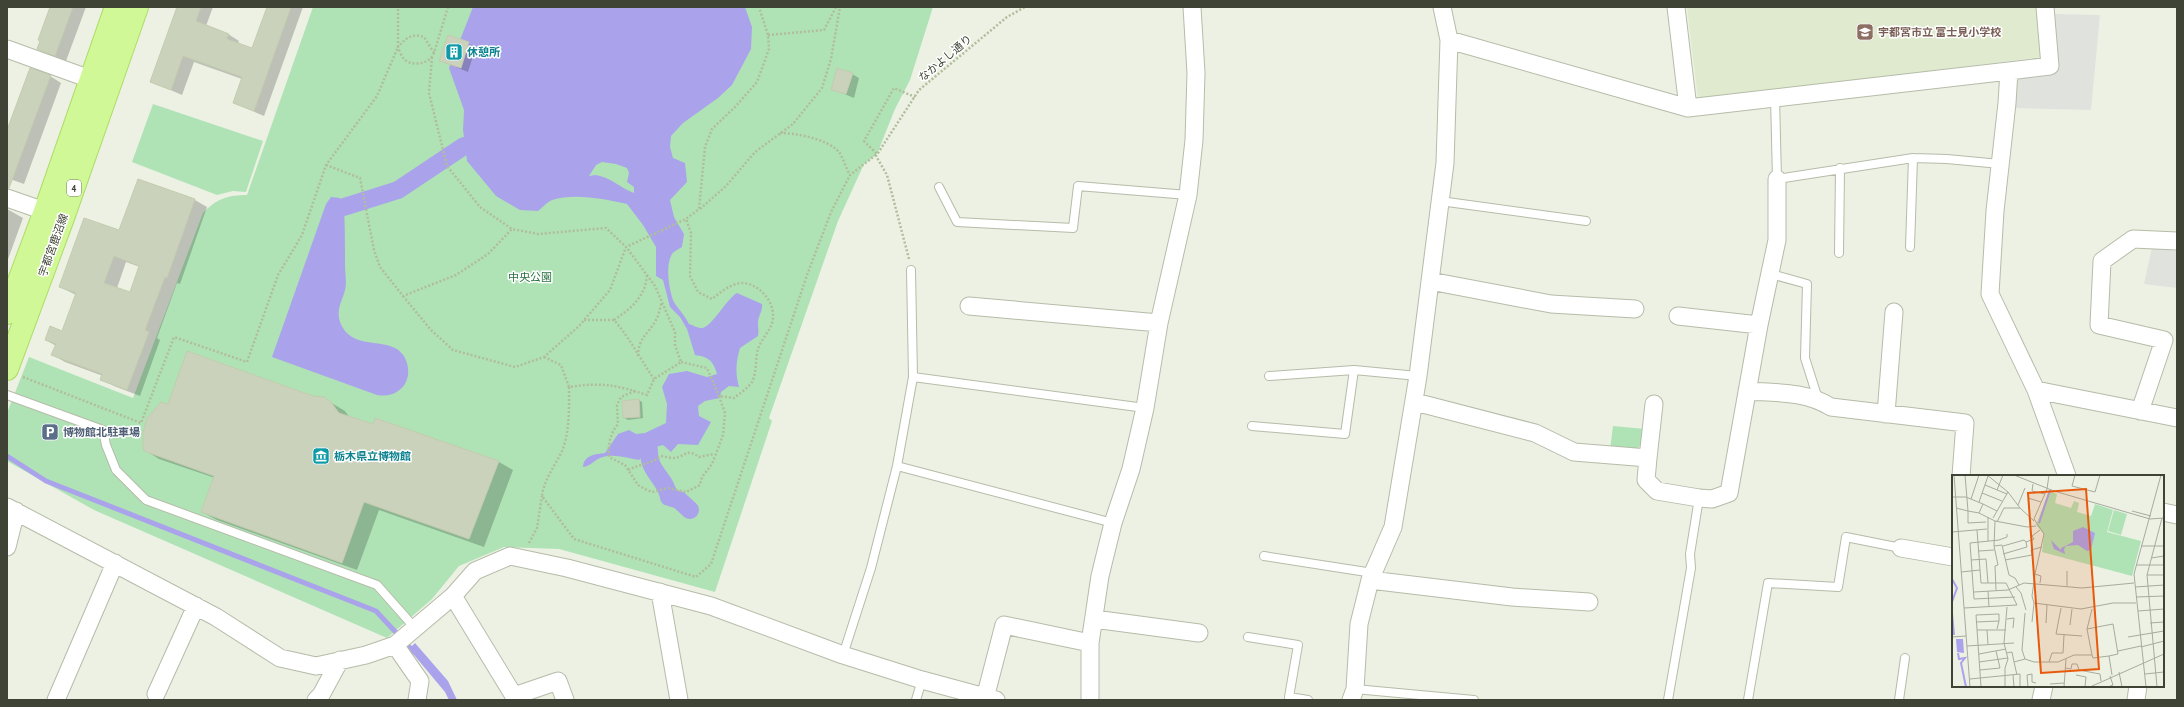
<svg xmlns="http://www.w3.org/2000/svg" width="2184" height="707" font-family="'PT Sans Narrow','Noto Sans JP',sans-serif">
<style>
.education{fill:#dfeacf}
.green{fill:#afe3b6}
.parking{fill:#e0e2dd}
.water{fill:#aaa3eb;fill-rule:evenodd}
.shadow{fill:#0003;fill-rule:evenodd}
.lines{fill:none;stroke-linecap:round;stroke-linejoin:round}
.stream{stroke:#aaa3eb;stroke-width:5}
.canal{stroke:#aaa3eb;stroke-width:18}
.building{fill:#cbd2bb;stroke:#c3ccae;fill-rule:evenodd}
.lane-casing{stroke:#b5bca8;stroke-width:10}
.street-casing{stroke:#b5bca8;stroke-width:19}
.primary-casing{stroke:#afdc68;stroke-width:24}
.path{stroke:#b1bd9a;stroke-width:2.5;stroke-dasharray:2 2;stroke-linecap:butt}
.lane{stroke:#fff;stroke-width:8}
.street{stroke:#fff;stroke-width:17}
.primary{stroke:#d1f897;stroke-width:22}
.labels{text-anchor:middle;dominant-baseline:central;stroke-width:3;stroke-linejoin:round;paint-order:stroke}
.shield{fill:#fff;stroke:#797b72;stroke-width:1}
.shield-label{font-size:10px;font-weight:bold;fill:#3f4335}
.education-label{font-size:11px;font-weight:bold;fill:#785e54;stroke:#fff;text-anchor:start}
.culture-label{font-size:11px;font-weight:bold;fill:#0d838f;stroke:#fff;text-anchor:start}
.street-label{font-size:11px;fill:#3f4335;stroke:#fff}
.park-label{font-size:11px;fill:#2c7141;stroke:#fff}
.service-label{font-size:11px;font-weight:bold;fill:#4e5e75;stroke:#fff;text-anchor:start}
.inset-river{fill:none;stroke:#aaa3eb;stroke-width:2}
.inset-road{fill:none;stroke:#a7ab9e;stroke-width:1}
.view{fill:#e8590c;fill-opacity:0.15;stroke:#e8590c;stroke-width:2}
.inset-edge{fill:none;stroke:#3f4335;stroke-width:2}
</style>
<rect width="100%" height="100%" fill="#ecf1e4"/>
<path class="education" d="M1687,7h350l6,50 -345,42z"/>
<path class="green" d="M313,7h620l-23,73 -15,29 -18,45 -13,10 -26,57 -69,197 3,3 -57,171 -156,-43 -55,-2 -45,19 -27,33 -45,39 -293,-128 -87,-49v-48l22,-56 104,41 70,-185c13,-14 25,-18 44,-18z
M153,104l110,37 -17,51 -13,-1 -16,4 -85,-33z
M1613,426l32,3 -3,15 -9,8 -23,-2z"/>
<path class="parking" d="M2053,14l47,1 -9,95 -77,-2 3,-29 38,-6z
M2152,247l25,4v37l-33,-4z"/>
<path class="water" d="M473,7h272l7,20 -1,22 -19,36 -14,13 -35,25 -12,13 -1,11 3,11 12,5 2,19 -17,18 4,17 10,17 -2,13c-3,2 -8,4 -10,7 -7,11 -3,35 1,46 3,7 12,15 16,24 4,1 8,4 12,4 10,1 25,-29 36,-35l25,11c1,7 -4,12 -4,19 0,5 1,8 0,13l-18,12c-4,14 -5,24 -1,39l-10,-1 -8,6 -1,6 -15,3 -7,5 1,10 12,6 -13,23 -20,-1 -7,8 -8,-7 -14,4 -10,11c-13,-2 -27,-7 -39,-2 -7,3 -9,8 -17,9 1,-12 12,-13 22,-14l13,-19 11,-4 7,4 9,-1 21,-10 1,-19 -5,-17 7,-13 18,-3 20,6 10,-3c-4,-14 -9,-17 -22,-19l-8,-26 -7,-12 -10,-10 -7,-27 -7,-4v-29l-13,-22 -16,-21c-22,-5 -53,-11 -75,-4 -5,2 -10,8 -14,11l-18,-1 -24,-14 -29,-35 -4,-31 1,-20 -15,-42zM602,162l14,2 11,4 2,5 -2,9 7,5v6c-12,-4 -25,-17 -39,-18 -2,0 -4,1 -6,1l7,-11z
M331,197l9,1 4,9c1,20 1,39 1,58 0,8 2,17 0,25 -3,12 -9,19 -5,32 10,26 36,17 55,26 16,8 18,34 3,43 -7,5 -13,5 -21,4l-105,-38 54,-153z
M415,643l33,38 9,19h-8l-4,-8 -36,-43z"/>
<path class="shadow" d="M51,7h35l-20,54 -28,-12z
M178,7h35l-7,19 22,8 11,7 -1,3 15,6 15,-43h35l-39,109 -30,-13 8,-24 -48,-17 -12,33 -30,-13z
M449,36l27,11 -8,25 -27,-11z
M852,74l7,4 -5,20 -22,-9z
M50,76l11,7 -37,101 -17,-6v-45z
M138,180l57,20 12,7 -27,77 -3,-1 -20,55 3,2 -20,56 -26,-10 -12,-7 1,-3 -38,-14 -12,-7 3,-9 -10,-6 17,-8 13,-37 -16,-8 60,-55zM126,262l14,5 -10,26 -13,-5z
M7,209l16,9 -16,44z
M312,397l11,1 22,13 5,7 23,8 2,-7 124,43 14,8 -29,77 -105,-37 -22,60 -140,-50 -15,-8 13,-34 -56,-19 -14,-9 3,-32 14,-15 6,2z
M639,400l3,2 1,16 -15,2 -4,-2z"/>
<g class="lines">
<path class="stream" d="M7,456l39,25 330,130 38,41"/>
<path class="canal" d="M344,207l54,-17 66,-44
M649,450c-1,22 17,28 20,47l10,3 11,10"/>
</g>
<path class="building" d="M50,7h23l-18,49 -18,-7 3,-8 -2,-1z
M177,7h24l-5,14 33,13 -2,5 25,9 15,-41h24l-37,104 -21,-8 9,-26 -59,-21 -12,34 -21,-8z
M448,35l21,7 -8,26 -22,-7z
M30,68l21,7 -42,113h-2v-58z
M837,68l16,5 -7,21 -15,-4z
M138,179l57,20 -28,79 -2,-1 -20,53 4,2 -22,58 -27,-10 2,-6 -51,-19 5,-11 -11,-4 5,-14 12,5 14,-38 -17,-6 25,-69 35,12zM114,256l25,10 -9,26 -26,-9z
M187,351l126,45 11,1 7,5 8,11 34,11 2,-6 124,43 -30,78 -105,-37 -22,61 -141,-51 13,-36 -70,-25 -1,-5v-13l4,-15 14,-16 7,2z
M639,399l1,18 -17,1 -1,-17z"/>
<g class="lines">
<defs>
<path id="lane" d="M1775,97l2,82 136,-21 34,1 53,5
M939,187l18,35 116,6 5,-42 110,9
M1440,201l146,20
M1910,247l3,-89
M1839,253l1,-85
M1771,274l36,10 -2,74 13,41
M1269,376l85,-6
M913,377l232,31
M7,395l96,35 3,15 10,25 30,30 231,85 38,43
M1252,426l93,8 9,-64 64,6
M897,466l216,57
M1264,556l109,17
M1248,637l50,8 -9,52 19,3
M843,655l28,-87 26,-102 16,-89 -2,-107
M1355,689l119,11
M916,700l6,-20
M1668,700l23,-132 -1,-14 9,-56
M1748,700l20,-117 70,4 8,-50 55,11
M1899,700l6,-42"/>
<path id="street" d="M1676,7l12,101 321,-37
M2045,7l5,59 -41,5 -2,32 -12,108 -5,83 46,96 31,86
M1449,40l239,68
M7,49l94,34
M7,198l49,17
M1430,281l121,23 84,5
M969,306l190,17
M1678,316l81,9
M2036,390l141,28
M1747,391c29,2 58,0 84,16l134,16 -4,53
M1415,402l120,31 39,19 74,6 -2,22 11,11 42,7 13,1 17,-6 30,-168 18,-85v-61
M2140,411l24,-71 -65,-15 3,-64 31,-22 44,2
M1886,414l8,-102
M1648,458l6,-54
M7,507l209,110 64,41 36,8 50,-11 29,-10 58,-49 22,-25 35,-15 57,12 144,38 132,49 79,25 74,20
M2163,512l14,3
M7,547l9,-36
M1901,548l52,9
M1370,580l142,17 77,5
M660,592l19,108
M453,596l61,100 44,-15 7,19
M1094,619l105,14
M395,645l25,36 -3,19
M156,694l40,-88
M985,698l19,-73 86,18
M56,700l59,-137
M316,700l5,-5 19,-35
M1090,700v-57l10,-67 13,-53 18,-54 14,-61 14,-85 29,-128 6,-55 2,-67 -4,-66
M1351,700l4,-11 4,-65 11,-44 23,-53 25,-151 27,-213 4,-123 -7,-33
M2041,700l3,-14
M2136,700l2,-14"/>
<path id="primary" d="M7,313l38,-102 71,-204
M7,369l56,-151 74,-211"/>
</defs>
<use href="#lane" class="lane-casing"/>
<use href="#street" class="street-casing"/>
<use href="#primary" class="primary-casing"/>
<path class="path" d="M768,35l56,-5 12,-23
M434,53l-10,-16c-12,-4 -18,1 -26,10 1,3 3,9 6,12 8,8 26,5 30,-6l14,-46
M432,57l-3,36 18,73 33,41 32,22
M780,133c16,0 48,6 59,19 4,6 7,16 11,23
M326,165l34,13 14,72 6,17 23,29 53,-21 32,-21 24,-25 26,5 68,-6 20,19 60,-28 13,-10 6,-62 7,-18 24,-23 21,-24 12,-33 -1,-14 -9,-28
M700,209l26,-23 29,-34 38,-28 29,-36 9,-29 9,-52
M909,259l-22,-84 -11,-19 43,-66 88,-73 18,-10
M403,296l28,34 22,20 62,17 29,-10 35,-31 31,-36 16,-43
M584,320h30c16,18 26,39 40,59
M614,320c17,-12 31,-22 33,-45
M638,356c1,-20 10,-21 18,-36 3,-5 4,-13 6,-18
M544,357l17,8 8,22c33,-5 47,-2 78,8l7,-16 27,-17 -6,-17v-13l-20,-46 -28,-38
M681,362l26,6 12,28
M23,377l118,46 33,-86 73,25 31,-87 24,-40 24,-70 51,-69 21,-49v-40
M569,387c0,21 1,44 -7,64 -7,15 -18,28 -20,45l32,43 122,38 15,-13 96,-289 24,-63 19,-37 27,-21 -13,-13 30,-53 21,9
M635,391l-14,6 -4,8 1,19c-8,10 -10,21 -9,33l16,8 13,20 7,4 7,3 16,-4 18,4 14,-7 2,-8 10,-13 11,-29 2,-22 -6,-17 15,2c5,-4 14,-10 18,-16 5,-10 3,-23 6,-33 4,-12 16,-21 15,-34 0,-15 -15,-32 -31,-32 -12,1 -21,9 -30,16l-14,-7 -8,-16 1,-43 -5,-14
M628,470c12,-6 23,-6 33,-14 5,1 10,2 14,2 11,-2 11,-10 24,-1l15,-3
M529,543l8,-15 5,-32"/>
<use href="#lane" class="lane"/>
<use href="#street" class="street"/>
<use href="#primary" class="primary"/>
</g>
<defs>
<symbol id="school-square" viewBox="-11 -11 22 22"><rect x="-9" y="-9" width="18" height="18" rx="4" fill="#8d6e63" stroke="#fff"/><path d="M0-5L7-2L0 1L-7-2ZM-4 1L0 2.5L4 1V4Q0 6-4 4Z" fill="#fff"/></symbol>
<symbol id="building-square" viewBox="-11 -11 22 22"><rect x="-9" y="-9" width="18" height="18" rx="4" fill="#0f9aa8" stroke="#fff"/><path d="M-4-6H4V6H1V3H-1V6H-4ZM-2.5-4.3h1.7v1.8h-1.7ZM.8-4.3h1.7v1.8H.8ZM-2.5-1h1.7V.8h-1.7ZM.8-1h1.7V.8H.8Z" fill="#fff"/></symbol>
<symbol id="parking-square" viewBox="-11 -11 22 22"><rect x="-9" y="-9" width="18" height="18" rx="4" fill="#5c6f8a" stroke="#fff"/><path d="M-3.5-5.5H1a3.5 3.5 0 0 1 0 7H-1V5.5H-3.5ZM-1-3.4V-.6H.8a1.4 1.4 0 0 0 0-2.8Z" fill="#fff"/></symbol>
<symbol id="museum-square" viewBox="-11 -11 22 22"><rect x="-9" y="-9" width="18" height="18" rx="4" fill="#0f9aa8" stroke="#fff"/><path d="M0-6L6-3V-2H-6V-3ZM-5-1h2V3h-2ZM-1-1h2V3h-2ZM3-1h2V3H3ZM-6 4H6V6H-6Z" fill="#fff"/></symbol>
</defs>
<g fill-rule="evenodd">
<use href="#school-square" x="1855" y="22" width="20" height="20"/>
<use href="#building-square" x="444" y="42" width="20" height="20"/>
<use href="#parking-square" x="40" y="422" width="20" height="20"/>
<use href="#museum-square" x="311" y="446" width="20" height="20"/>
</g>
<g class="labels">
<rect class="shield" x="67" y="180" width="14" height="16" rx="3"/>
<g class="shield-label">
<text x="74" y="188">4</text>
</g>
<g class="education-label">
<text x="1878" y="32">宇都宮市立 富士見小学校</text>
</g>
<g class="culture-label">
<text x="467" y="52">休憩所</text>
<text x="334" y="456">栃木県立博物館</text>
</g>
<g class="street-label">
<text transform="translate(945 58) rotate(-40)">なかよし通り</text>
<text transform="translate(53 245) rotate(-70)">宇都宮鹿沼線</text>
</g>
<g class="park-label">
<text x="530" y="277">中央公園</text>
</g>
<g class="service-label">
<text x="63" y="432">博物館北駐車場</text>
</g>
</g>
<g transform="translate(1952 475)">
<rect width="212" height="212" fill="#ecf1e4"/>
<path d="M97,16l8,3 -2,9 16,5 3,-7 5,2 -2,9 14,4 4,-12 18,6 -6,22 34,9 -9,35 -90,-24 2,-18 -8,-9zM162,35l13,4 -6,21 -13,-4z" fill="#afe3b6"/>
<path d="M131,52l12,6 -4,17 -4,1 -9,-6 -12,1 -2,3 1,5 -11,-5 -3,-9 10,10v-2l12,-6v-11zM4,164h7l1,14 -7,-1z" fill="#aaa3eb"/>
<path class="inset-river" d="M87,48l11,-33M0,104l5,9 -5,14M0,138l2,22M6,178l1,6 6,-1 -4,5 5,24"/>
<path class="inset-road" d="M2,0l16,212M35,0l21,17 -15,26M62,0l40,16 96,28M97,0l-2,14 -13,30 10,15 -9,40 -3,22 2,7 47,6 32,-6h23M123,0l-3,11 23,6 5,-17M81,9l-1,7 13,3M33,10l22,9M45,15l6,-15M56,17l12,16 14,13M30,18l20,8M0,22h14l17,7 -4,9 16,8 -1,25 8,-1 7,30 6,3 4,7M76,23l13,4M19,24l8,-24M27,27l9,-26M31,29l14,7M66,30l7,-17M4,33l12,3 -3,-36M180,36l19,5M27,38l-11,-2v12l18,-1M198,44l14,-1M43,46l32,6 9,-1M45,47l7,-14h16M0,57l35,-3M55,59v3l-8,3 -29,3 4,56 41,-2M36,66v-24M42,71l4,19 -3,1 1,24M51,71l21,-6 2,2M189,71h23M27,76l15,-1M51,79l24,-7 -1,-5 8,-3 -2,-3 8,-6M199,83l13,-2M19,85l15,-1 2,24M53,85l27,-5 -1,-5 11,-3M184,90h28M9,97l19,-2M83,99l6,2 -1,7M195,100h17M115,111v-15M64,112l5,6 5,17M183,112l29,-2M36,116l1,16M22,117l34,-2 16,-7 58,5 52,-5M184,122l28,-1M12,133l53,-3 -11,-22h-25l-4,-53M109,133l-5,26 26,2M186,136l26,-2M73,138l-3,37 3,9 9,3h24l16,-7h18l1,3 16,-2 3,19M55,144l7,-1 -1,10M24,147l23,-1 -2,8M80,147l2,-19M94,148l1,-18M198,148l14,-1M118,150l2,-16M135,154l5,-20M25,155h29M35,155l1,14M0,162l14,-1M176,162l36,-6M15,171l47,-3M189,172l23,-6M166,176l23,-5M54,178l6,-1 2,10 11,-3M27,179l27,-5M140,180l-5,-26 26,-5 5,30 -9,2M0,185v18M27,187l29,-4M62,187l3,13M97,187l3,-9h11l1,-18M113,193l6,1 1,-5h5l2,6 21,4 1,7M28,195l20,-2 -4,-17M167,197l3,15M193,199l19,-2M61,200l1,12M124,200l10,2 -1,10M18,204l50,-5v13M98,209l14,-1M29,212l-5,-72 23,-1v7M53,212v-19l3,-9 -4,-16 3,-36M76,212l-1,-12 5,-1v8l4,1M112,212l2,-28M138,212l74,-33M156,212l5,-2 -3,-9M194,212l-12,-113 27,-99M205,212l-10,-112 15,-57"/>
<path class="view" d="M134,14l13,180 -58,4 -13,-180z"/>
<rect width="212" height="212" class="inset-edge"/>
</g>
<rect width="2184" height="707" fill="none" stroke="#3f4335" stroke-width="16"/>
</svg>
